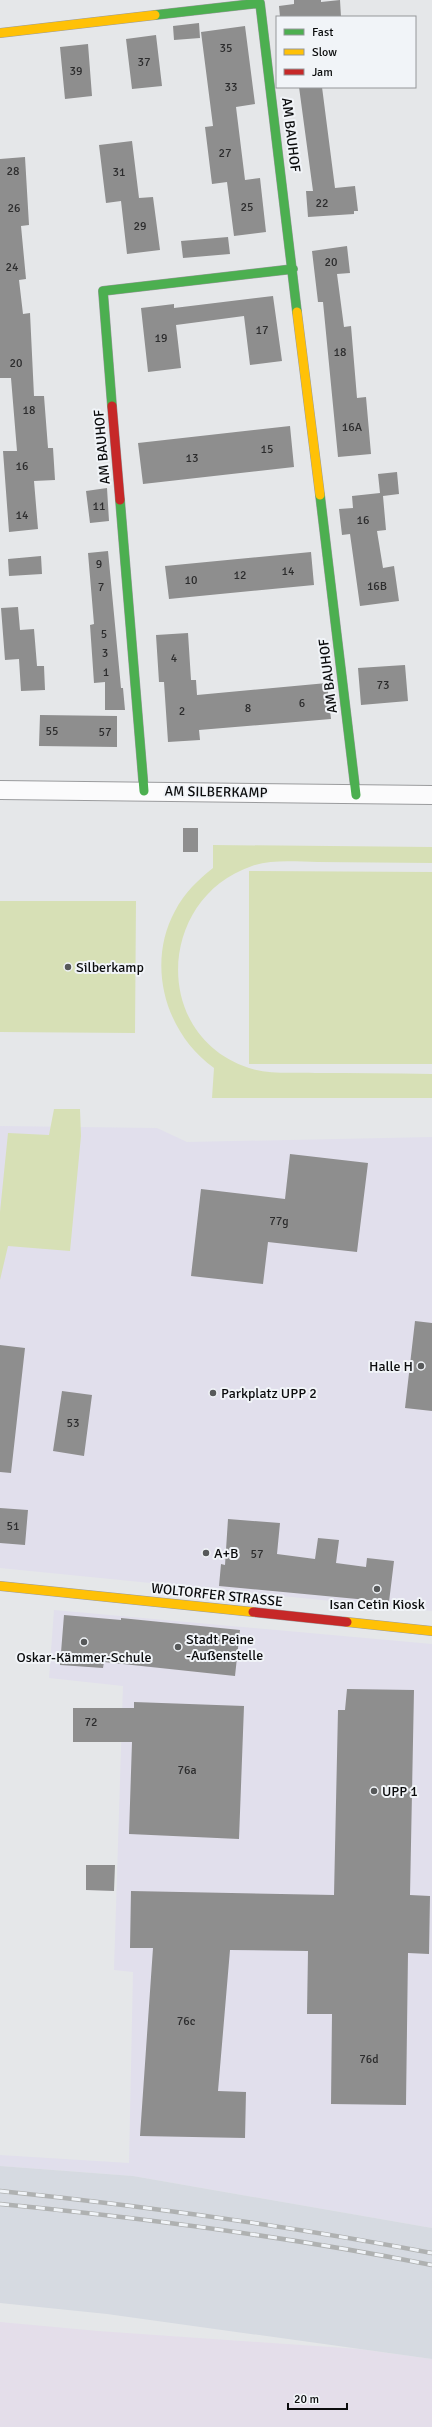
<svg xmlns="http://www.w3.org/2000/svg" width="432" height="2427" font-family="Signika,sans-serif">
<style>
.commercial{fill:#e1dfec}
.industrial{fill:#e4deea}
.built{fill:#d6dae1}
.green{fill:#d7e0b6}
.building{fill:#8e8e8e}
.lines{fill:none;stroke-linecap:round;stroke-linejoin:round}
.street-casing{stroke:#9a9b9d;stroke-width:20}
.fast-casing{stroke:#9a9b9d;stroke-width:10}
.slow-casing{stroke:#9a9b9d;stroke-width:10}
.jam-casing{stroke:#9a9b9d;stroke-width:10}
.street{stroke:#fbfbfc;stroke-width:18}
.fast{stroke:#4caf50;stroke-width:9}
.slow{stroke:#ffc107;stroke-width:9}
.jam{stroke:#c62828;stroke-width:9}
.rail-casing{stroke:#afb1b1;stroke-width:4.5}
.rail{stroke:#f1f4f8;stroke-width:3;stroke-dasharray:9;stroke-linecap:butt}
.poi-dot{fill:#57595a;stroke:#f1f4f8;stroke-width:1.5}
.labels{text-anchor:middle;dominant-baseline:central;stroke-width:4;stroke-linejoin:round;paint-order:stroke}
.number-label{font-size:12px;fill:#2c2c2d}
.street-label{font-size:14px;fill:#0b0c0d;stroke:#f1f4f8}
.poi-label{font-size:14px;fill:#0b0c0d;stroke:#f1f4f8;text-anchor:start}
</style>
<rect width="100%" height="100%" fill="#e5e7e9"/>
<path class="commercial" d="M0,1126l157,2 30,14 245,-5v474l-432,-43z
M54,1610l378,34v584l-299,-52 -133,-10v-11l129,8 4,-191 -19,-2 9,-284 -74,-8z"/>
<path class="industrial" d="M0,2322l98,9 261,18 73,10v68h-432z"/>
<path class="built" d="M0,2166l133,10 299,52v131l-325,-45 -107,-11z"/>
<path class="green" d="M213,845l219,2v16c-38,0 -76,-1 -114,-1 -21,0 -45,-3 -66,4 -95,32 -101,170 -3,202 21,7 44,4 66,5 39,0 78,0 117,1v24h-220l2,-30c-49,-35 -68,-104 -39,-157 9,-18 23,-31 38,-43z
M249,871l183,1v192h-183z
M0,901h136l-1,132 -135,-1z
M54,1109h26l1,27 -11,115 -62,-5 -8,34v-68l8,-79 41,2z"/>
<path class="building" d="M294,0h27v2l19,-2 1,17h-61l-1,-11 15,-2z
M199,23l1,15 -26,2 -1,-14z
M245,26l10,78 -19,3 9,73 15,-2 6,54 -32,4 -7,-54 -15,2 -7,-57 8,-1 -12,-94z
M156,35l6,51 -30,3 -6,-50z
M88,44l4,52 -27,3 -5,-52z
M299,87h23l13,101 20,-2 3,25h-4v3l-46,3 -2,-26h7z
M132,141l7,57 14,-1 7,53 -33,4 -6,-53 -15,2 -7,-58z
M25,157l4,68 -8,1 5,53 -7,1 4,34 7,-1 4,83h10l4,52h5l2,32 -21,1 4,48 -29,3 -6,-81h14l-6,-73h-11v-219z
M228,237l2,17 -47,4 -2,-17z
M347,246l3,27 -13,1 7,53 7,-1 6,72 9,-1 5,57 -33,3 -15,-155h-5l-6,-51z
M273,296l9,65 -32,4 -6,-49 -68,9 5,43 -33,4 -7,-64 33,-4v4z
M290,426l4,41 -151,17 -5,-41z
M397,472l2,22 -16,2 3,34 -9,1 6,37 11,-2 5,35 -39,5 -10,-72 -8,1 -3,-26 14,-1 -1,-12 28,-3 -2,-19z
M107,488l2,33 -19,2 -4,-32z
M108,551l13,137h2l2,22h-20v-28l-11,1 -4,-58 4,-1 -6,-71z
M311,552l3,33 -145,14 -4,-33z
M41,556l1,18 -33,2 -1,-17z
M18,607l2,23 14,-1 3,37h7l1,24 -24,1 -2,-32 -14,1 -4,-52z
M188,633l3,47h5l1,15 130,-12 4,36 -132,11 1,10 -32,2 -4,-60h-5l-3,-47z
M405,665l3,36 -47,4 -3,-37z
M40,715l77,1v31l-78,-1z
M183,828h15v24h-15z
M290,1154l78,9 -11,89 -89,-10 -5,42 -72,-8 10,-87 84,10z
M415,1321l17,2v88l-27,-3z
M0,1345l25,3 -14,125 -11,-1z
M62,1391l30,4 -8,61 -31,-5z
M0,1508l28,2 -3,35 -25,-2z
M228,1519l52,4 -3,31 38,5 3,-21 21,2 -3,23 30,4 1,-9 27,3 -5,41 -170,-16 2,-22 4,1z
M64,1615l57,5v-2l119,12 -5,46 -131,-14 -1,6 -43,-3z
M347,1689l67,1 -4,205 20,1 -1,58 -21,-1 -2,152 -75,-1 1,-90h-25l1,-63 -78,-1 -12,141 28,1 -1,46 -105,-2 13,-188h-23l1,-57 203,4 4,-185h7z
M134,1702l110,4 -5,133 -110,-5 3,-92h-59v-34h61z
M86,1865h29l-1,26 -28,-1z"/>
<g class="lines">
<defs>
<path id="street" d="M0,790l432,5"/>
<path id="fast" d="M155,15l105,-12 37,309
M112,406l-9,-115 190,-22
M320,495l36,300
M120,500l24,291"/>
<path id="slow" d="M0,33l155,-18
M297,312l23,183
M0,1586l253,26
M347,1622l85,9"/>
<path id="jam" d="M112,406l8,94
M253,1612l94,10"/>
</defs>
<use href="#street" class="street-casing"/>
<use href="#fast" class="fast-casing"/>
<use href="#slow" class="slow-casing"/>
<use href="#jam" class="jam-casing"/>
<use href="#street" class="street"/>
<use href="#fast" class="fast"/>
<use href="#slow" class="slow"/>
<use href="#jam" class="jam"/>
<defs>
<path id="rail" d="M0,2191c145,15 289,35 432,62
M0,2204c145,14 289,33 432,61"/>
</defs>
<use href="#rail" class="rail-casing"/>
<use href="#rail" class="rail"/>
</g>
<g class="poi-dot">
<circle cx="68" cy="967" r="4"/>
<circle cx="421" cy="1366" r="4"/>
<circle cx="213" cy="1393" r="4"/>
<circle cx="206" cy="1553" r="4"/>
<circle cx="377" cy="1589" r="4"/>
<circle cx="84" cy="1642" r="4"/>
<circle cx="178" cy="1647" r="4"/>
<circle cx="374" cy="1791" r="4"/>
</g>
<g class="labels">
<g class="number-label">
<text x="226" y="48">35</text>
<text x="144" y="62">37</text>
<text x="76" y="71">39</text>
<text x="231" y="87">33</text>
<text x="225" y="153">27</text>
<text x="13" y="171">28</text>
<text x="119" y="172">31</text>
<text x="322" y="203">22</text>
<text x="247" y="207">25</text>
<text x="14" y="208">26</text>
<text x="140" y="226">29</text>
<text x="331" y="262">20</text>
<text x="12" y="267">24</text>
<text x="262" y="330">17</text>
<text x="161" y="338">19</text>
<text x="340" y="352">18</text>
<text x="16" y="363">20</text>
<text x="29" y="410">18</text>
<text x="352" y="427">16A</text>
<text x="267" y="449">15</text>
<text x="192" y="458">13</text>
<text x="22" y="466">16</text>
<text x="99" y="506">11</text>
<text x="22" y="515">14</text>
<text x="363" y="520">16</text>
<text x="99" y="564">9</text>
<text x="288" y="571">14</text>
<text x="240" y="575">12</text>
<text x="191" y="580">10</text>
<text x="377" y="586">16B</text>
<text x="101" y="587">7</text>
<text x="104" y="634">5</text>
<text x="105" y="653">3</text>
<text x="174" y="658">4</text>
<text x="106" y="672">1</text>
<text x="383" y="685">73</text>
<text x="302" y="703">6</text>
<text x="248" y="708">8</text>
<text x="182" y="711">2</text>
<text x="52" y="731">55</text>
<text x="105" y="732">57</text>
<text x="279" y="1221">77g</text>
<text x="73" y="1423">53</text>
<text x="13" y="1526">51</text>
<text x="257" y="1554">57</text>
<text x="91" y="1722">72</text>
<text x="187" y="1770">76a</text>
<text x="186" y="2021">76c</text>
<text x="369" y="2059">76d</text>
</g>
<g class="street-label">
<text transform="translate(291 135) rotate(83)">AM BAUHOF</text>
<text transform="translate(102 447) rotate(-95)">AM BAUHOF</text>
<text transform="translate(328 676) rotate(-97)">AM BAUHOF</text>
<text transform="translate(216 792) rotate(1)">AM SILBERKAMP</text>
<text transform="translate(217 1595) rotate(6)">WOLTORFER STRASSE</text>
</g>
<g class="poi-label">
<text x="76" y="967">Silberkamp</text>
<text x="413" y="1366" text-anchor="end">Halle H</text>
<text x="221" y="1393">Parkplatz UPP 2</text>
<text x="214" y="1553">A+B</text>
<text x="377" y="1604" text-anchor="middle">Isan Cetin Kiosk</text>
<text x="186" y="1639">Stadt Peine<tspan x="186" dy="16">-Außenstelle</tspan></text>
<text x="84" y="1657" text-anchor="middle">Oskar-Kämmer-Schule</text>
<text x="382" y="1791">UPP 1</text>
</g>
</g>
<rect x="276" y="16" width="140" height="72" fill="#f1f4f8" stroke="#95979a"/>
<rect x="284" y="29" width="20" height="6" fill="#4caf50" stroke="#95979a"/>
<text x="312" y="36" font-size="12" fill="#0b0c0d">Fast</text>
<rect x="284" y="49" width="20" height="6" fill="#ffc107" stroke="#95979a"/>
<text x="312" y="56" font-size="12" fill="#0b0c0d">Slow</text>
<rect x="284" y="69" width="20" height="6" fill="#c62828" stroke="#95979a"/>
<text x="312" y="76" font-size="12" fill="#0b0c0d">Jam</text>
<path d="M288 2403v6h59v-6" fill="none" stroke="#0b0c0d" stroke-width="2"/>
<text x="294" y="2403" font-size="12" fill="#0b0c0d" stroke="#f1f4f8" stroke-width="3" paint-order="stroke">20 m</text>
</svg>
